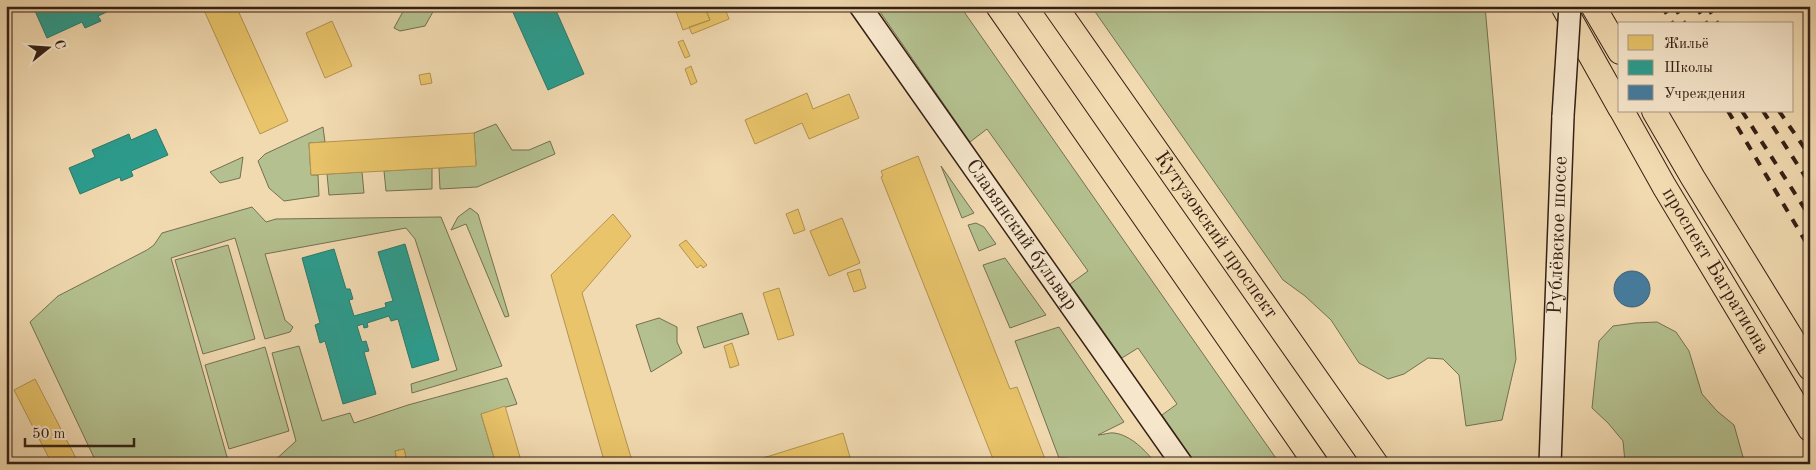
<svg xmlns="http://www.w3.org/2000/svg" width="1816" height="470" font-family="'Old Standard TT',serif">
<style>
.green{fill:#b4c08f;stroke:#747052;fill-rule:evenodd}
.homes{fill:#e9c46a;stroke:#b39350}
.schools{fill:#2a9d8f;stroke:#2d786a}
.public{fill:#457b9d;stroke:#406074}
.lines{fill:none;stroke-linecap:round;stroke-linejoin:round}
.secondary-casing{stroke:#352015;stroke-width:24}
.primary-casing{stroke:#352015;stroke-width:26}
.secondary{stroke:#f6e6cc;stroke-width:21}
.primary{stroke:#f1d9b0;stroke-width:24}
.rail{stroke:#352015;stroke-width:4;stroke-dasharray:9 9;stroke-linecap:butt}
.secondary-bridge-casing{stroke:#352015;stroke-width:24;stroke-linecap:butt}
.secondary-bridge{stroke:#f6e6cc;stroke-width:21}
.labels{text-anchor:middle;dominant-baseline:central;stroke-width:5;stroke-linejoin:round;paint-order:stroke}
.street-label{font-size:20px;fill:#352015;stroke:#f6e6cc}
</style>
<rect width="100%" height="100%" fill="#f1d9b0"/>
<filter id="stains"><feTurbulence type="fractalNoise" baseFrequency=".004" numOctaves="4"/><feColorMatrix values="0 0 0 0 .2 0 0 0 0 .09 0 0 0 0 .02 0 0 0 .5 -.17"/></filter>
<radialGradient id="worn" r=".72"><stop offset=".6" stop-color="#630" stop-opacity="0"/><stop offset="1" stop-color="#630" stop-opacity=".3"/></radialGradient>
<path class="green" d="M406,6h27l1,4 -9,16 -25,5 -6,-3z
M876,6h84l320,458h-84l-34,-49 15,-11 -39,-56 -16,10 -52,-74 18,-13 -101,-142 -17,13z
M1091,6h394l31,353 -14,61 -36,6 -7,-51 -16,-16 -15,-1 -24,16 -16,5 -29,-16 -28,-43 -26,-24 -22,-16z
M496,124l16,26h17l21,-9 5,13 -78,33 -37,2 -1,-21 37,-3 -2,-32z
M323,127l2,15 -16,1 2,32h7l1,21 -35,5 -15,-13 -11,-27 7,-7z
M243,157l-3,21 -20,5 -10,-11z
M941,166l33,47 -12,5z
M432,168v21l-46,2 -2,-20z
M362,172l2,21 -35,2 -2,-21z
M252,207l14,15 10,-3 165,-2 61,149 -90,27 -1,-9 46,-14 -42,-131 -9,-11 -141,26 20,66 8,7 -3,5 -25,7 -30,-101 -64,20 58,206h-132l-67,-142 28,-26 89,-46 7,-5 8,-12z
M470,208l8,6 31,102 -4,1 -39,-93 -15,6 7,-13z
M976,223l8,4 12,17 -17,7 -11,-26z
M228,245l27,94 -52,15 -28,-94z
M1005,258l41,57 -36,13 -27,-63z
M742,313l7,21 -45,14 -7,-21z
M659,318l18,9v15l5,11 -31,19 -15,-47z
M1657,322l19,10 13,19 13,43 15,17 17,14 11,39h-121l1,-2 -2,-21 -15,-18 -16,-15 7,-67 14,-15 22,-3z
M1059,327l65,95 -26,13c5,0 12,-3 16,-2 17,2 32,18 42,31h-80c-5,-6 -9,-7 -17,-6l-44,-117z
M299,346l23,75 28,-8 4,10 54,-18 99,-27 10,26 -36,10 15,50h-222l-1,-2 23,-21 -24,-88zM404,449l3,13 -9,2 -3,-13z
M265,347l24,84 -60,18 -24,-84z"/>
<path class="homes" d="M202,6h34l52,115 -28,13z
M674,6h30l6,14 -27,10z
M704,6h20l5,13 -37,15 -3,-7 21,-7z
M332,21l20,45 -27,12 -19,-45z
M683,40l7,16 -5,2 -7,-16z
M691,66l6,16 -6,3 -6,-16z
M430,73l2,10 -11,2 -2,-10z
M807,93l6,16 36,-15 10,24 -50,21 -7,-16 -47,21 -10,-24z
M474,133l2,33 -165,9 -2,-32z
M918,156l92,233 7,-2 30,77h-52l-114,-287 2,-1 -2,-5z
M798,209l7,21 -11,4 -8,-20z
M613,214l18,22 -49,57 51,171h-28l-54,-189z
M842,218l18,45 -31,13 -19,-45z
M686,240l21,25 -4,3 -2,-3 -4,3 -18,-23z
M860,269l6,19 -12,4 -7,-19z
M779,288l15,47 -16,5 -15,-47z
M732,343l7,22 -9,3 -6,-22z
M35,379l44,85h-27l-38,-74z
M505,406l17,58h-26l-15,-50z
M843,433l9,31h-108z
M404,449l3,13 -9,2 -3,-13z"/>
<path class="schools" d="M45,6h75l-22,10 3,5 -16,7 -3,-6 -35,16 -12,-27z
M516,6h38l30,68 -36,16 -37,-82z
M156,129l12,26 -37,16 2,5 -12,5 -1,-4 -40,17 -11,-26 26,-11 -3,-7 37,-16 2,6z
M405,244l34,116 -27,8 -14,-49 -7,2 -2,-5 -22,7 1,4 -4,1 -1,-4 -6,2 5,16 4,-1 3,10 -5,1 12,42 -33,10 -18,-63 -5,2 -5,-18 5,-2 -18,-65 32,-9 12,40h4l3,10 -4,1 5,16 32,-9 -1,-4 8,-2 -15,-49z"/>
<path class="public" d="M1614 289a18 18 0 1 1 36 0a18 18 0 1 1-36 0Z"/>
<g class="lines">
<defs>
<g id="secondary">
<path id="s1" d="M860,6l322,458"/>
<path id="s2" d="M1550,464l13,-348"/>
</g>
<g id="primary">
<path d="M998,6l318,458"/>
<path id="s3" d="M1055,6l321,458"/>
<path d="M1593,6l27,46"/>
<path d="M1564,8l56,100"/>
<path id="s4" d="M1622,111l42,75 146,243"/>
<path d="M1654,111l39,67 117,190"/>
</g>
</defs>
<use href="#secondary" class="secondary-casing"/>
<use href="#primary" class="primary-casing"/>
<use href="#secondary" class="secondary"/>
<use href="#primary" class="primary"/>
<path class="rail" d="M1662,6l11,18
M1674,6l11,18
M1696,6l11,18
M1707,6l11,18
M1728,111l82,138
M1742,111l68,106
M1763,111l47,73
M1779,111l31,45"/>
<defs>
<path id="secondary-bridge" d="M1563,116l7,-110"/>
</defs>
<use href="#secondary-bridge" class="secondary-bridge-casing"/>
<use href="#secondary-bridge" class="secondary-bridge"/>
</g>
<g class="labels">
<g class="street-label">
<text stroke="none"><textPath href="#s1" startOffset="280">Славянский бульвар</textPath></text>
<text stroke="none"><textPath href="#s3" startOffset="280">Кутузовский проспект</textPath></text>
<text stroke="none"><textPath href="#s2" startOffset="229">Рублёвское шоссе</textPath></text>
<text stroke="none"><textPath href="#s4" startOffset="185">проспект Багратиона</textPath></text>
</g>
</g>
<rect width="1816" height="470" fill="none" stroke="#f1d9b0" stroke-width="25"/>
<rect x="8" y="8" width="1801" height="455" fill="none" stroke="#352015" stroke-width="2.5"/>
<rect x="12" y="12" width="1791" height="445" fill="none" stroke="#352015"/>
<rect x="1618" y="22" width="175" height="90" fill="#f6e6cc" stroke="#a99783"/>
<rect x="1628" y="35" width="25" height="15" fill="#e9c46a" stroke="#a99783"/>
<text x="1664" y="48" font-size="15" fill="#352015">Жильё</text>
<rect x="1628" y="60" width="25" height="15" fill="#2a9d8f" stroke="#a99783"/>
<text x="1664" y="72" font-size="15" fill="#352015">Школы</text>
<rect x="1628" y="85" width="25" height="15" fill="#457b9d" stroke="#a99783"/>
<text x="1664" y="98" font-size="15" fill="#352015">Учреждения</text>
<g transform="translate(48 48) rotate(73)" stroke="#f6e6cc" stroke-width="4" paint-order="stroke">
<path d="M0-4L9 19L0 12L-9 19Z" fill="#352015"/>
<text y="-8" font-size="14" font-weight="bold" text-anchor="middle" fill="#352015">С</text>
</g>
<path d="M25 438v8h109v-8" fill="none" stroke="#352015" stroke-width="2.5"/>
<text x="32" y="438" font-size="15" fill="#352015" stroke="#f6e6cc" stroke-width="4" paint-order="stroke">50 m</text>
<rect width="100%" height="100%" filter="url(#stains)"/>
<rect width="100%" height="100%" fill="url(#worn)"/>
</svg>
